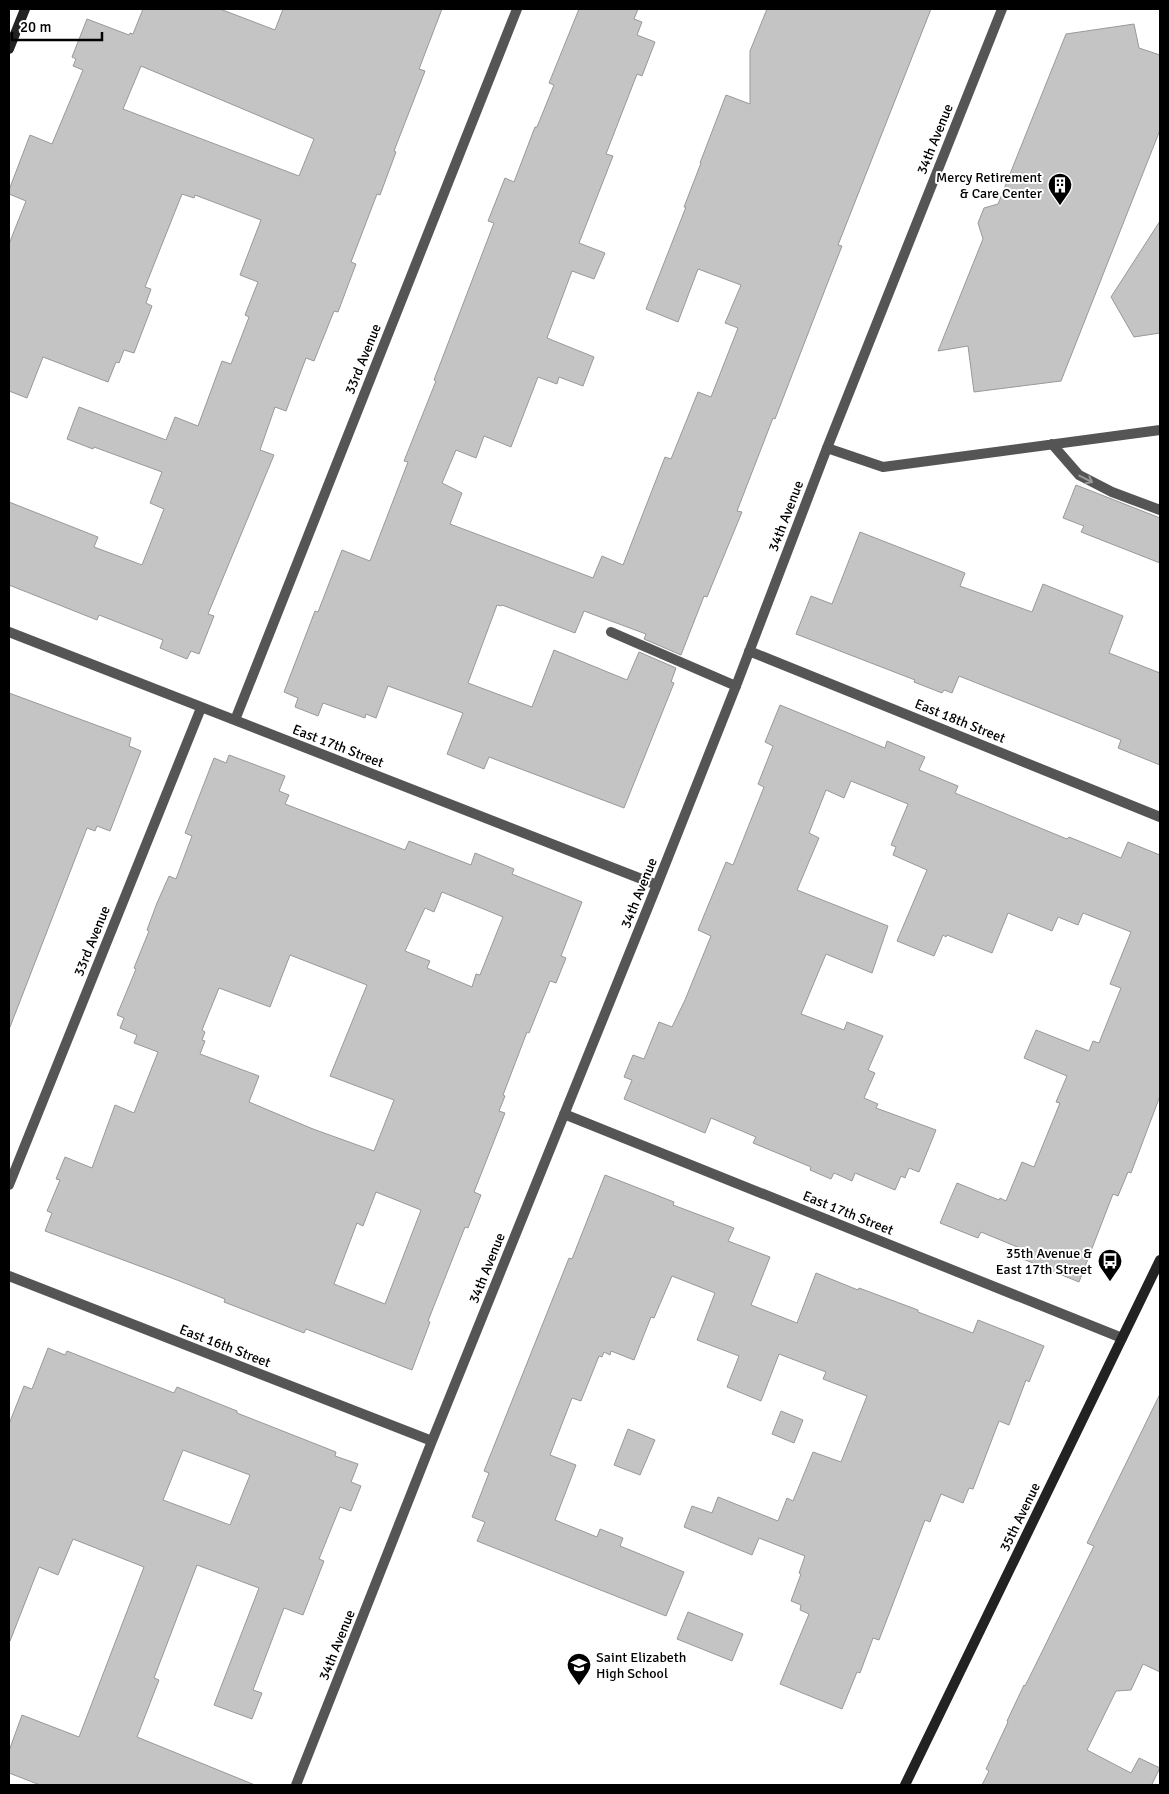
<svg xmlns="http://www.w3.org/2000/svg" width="1169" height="1794" font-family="Signika,sans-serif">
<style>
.building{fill:#c4c4c4;stroke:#999;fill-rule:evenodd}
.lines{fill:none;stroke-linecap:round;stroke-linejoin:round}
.service{stroke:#555;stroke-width:10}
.minor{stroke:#555;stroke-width:10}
.secondary{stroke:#222;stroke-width:10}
.oneway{stroke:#999}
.labels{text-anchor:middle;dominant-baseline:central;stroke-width:4;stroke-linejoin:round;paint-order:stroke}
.street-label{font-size:14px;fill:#000;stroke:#fff}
.poi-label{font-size:14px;fill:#000;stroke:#fff;text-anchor:end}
</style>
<rect width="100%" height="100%" fill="#fff"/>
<path class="building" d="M143,9h77l55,21 8,-21h159l-23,60 6,2 -31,80 2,1 -16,43 -3,-1 -26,68 5,2 -18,48 -4,-1 -20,50 -8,-3 -20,53 -11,-4 -15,43 14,5 -66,159 6,2 -15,38 -8,-3 -4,8 -27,-11 3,-8 -64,-25 -2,5 -88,-35v-83l89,35 -4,10 48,18 22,-56 -14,-6 12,-31 -68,-25 -1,2 -26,-10 12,-32 87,33 9,-23 23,9 24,-65 9,3 18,-47 -4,-2 13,-33 -18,-7 21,-55 -66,-25 -1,3 -12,-4 -37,93 6,2 -5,14 6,3 -18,47 -10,-3 -5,13 -3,-1 -8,20 -65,-25 -16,41 -18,-7v-147l17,-43 -17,-7v-4l21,-55 22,9 31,-74 -10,-4 3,-7 -4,-2 15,-38 42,16 1,-2 3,1zM141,66l173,73 -15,37 -176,-67z
M579,9h59l-4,10 8,3 -5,13 18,7 -13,34 -5,-2 -31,80 7,2 -34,87 26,10 -11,26 -22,-8 -25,67 47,19 -11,29 -24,-9 -2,7 -19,-7 -27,70 -27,-11 -8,22 -20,-8 -14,33 20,10 -12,31 143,54 9,-22 21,9 42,-108 6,2 27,-67 13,5 27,-69 -13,-5 16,-38 -43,-16 -20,53 -32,-13 40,-102h-2l17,-44h-1l26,-68 24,9v-53l17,-42h164l-93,236 4,1 -16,41 -51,132 -2,-1 -36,93 5,1 -35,85 -3,-1 -23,59 -37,-16 2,-5 -62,-23 -9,22 -73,-28 -1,1 -4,-1 -29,78 64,24 22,-57 73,30 12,-28 37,16 -5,14 3,1 -50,125 -135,-51 -5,12 -37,-15 16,-41 -75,-27 -12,32 -10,-4 -1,4 -42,-15 -5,13 -23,-9 3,-9 -14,-6 31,-81 3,1 24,-62 28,11 38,-99 -4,-1 32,-80 -2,-1 60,-157 -6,-2 17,-43 9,4 21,-55h2l17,-42 -5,-2z
M1134,24l5,24 21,7v75l-99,251 -87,11 -6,-46 -30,5 45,-112 -5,-16 6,-15 14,-4 68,-170z
M1160,221v112l-26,4 -23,-40z
M1076,485l84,33v45l-79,-31 3,-6 -21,-8z
M860,532l105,41 -5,13 72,26 11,-28 80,32 -14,37 51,20v92l-42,-17 3,-8 -162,-64 -7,17 -8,-3 -2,3 -28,-11 1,-2 -119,-46 15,-38 21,8z
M9,693l122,45 -2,8 12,5 -31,80 -13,-5 -2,5 -8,-3 -77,199h-1z
M780,705l105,43 2,-7 38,16 -6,13 39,16 -3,7 112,46 2,-2 52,21 7,-16 32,13v241l-29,77 -3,-1 -10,24 -5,-2 -34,88 -56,-23 4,-8 -46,-19 -3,6 -38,-15 17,-40 42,17 1,-2 6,3 16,-39 12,5 26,-64 -4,-1 11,-26 -43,-18 12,-28 53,21 4,-10 6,2 22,-55 -11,-4 21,-52 -48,-19 -5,12 -20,-8 -6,14 -44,-18 -16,40 -45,-18 -1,2 -3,-2 -9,21 -37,-15 30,-71 -34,-15 3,-8 -5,-2 17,-41 -57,-23 -7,17 -18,-8 -17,43 10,5 -22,52 91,36 -16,47 -46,-19 -25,60 43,16 3,-8 36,14 -15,34 7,3 -11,25 14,6 -2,4 60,22 -17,42 -10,-4 -4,10 -4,-2 -6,14 -40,-17 -3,8 -18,-8 -3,6 -21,-9 1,-3 -58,-24 3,-6 -45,-19 -6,15 -81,-34 8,-19 -8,-3 9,-22 11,4 15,-37 13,5 13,-27 26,-64 -13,-6 28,-68 7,3 31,-78 -6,-3 15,-38 -8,-4z
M229,755l56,21 -6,15 10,4 -4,9 120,46 4,-9 62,24 4,-12 39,16 -2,5 70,28 -21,54 5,2 -10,25 -6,-2 -21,52 -2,-1 -24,63 2,1 -6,15 6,2 -31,79 7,3 -13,33 -3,-1 -37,94 2,1 -18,48 -106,-41 -2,4 -80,-31 1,-3 -48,-19 -132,-49 7,-18 -5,-2 13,-31 -4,-1 9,-22 27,11 23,-63 19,8 24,-61 -24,-9 3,-8 -17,-7 4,-10 -7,-3 19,-46 -2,-1 15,-37 -2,-1 10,-27 12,-27 7,3 16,-43 -7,-3 29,-75 12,5zM442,892l61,25 -23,58 -4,-1 -4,13 -45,-19 3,-7 -25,-10 20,-43 9,4zM290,955l77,30 -37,91 64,24 -20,51 -61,-22 -64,-27 10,-26 -59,-22 5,-13 -3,-1 3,-8 -3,-2 17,-42 51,19zM376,1192l45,18 -36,94 -51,-20 23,-61 6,3z
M605,1175l69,27 -1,3 61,23 -6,13 42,16 -19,48 46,18 19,-50 42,17 1,-2 59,22v2l55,21 5,-13 66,26 -15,36 -3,-2 -17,45 -10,-4 -26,68 -4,-1 -6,15 -22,-9 -11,28 -5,-2 -46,120 -6,-2 -13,35 -3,-1 -15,37 -62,-25 29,-70 -9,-4 1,-5 -10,-4 10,-27 -2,-1 6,-17 -46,-18 -7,17 -68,-28 8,-21 20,7 6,-16 60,24 9,-23 6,3 20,-49 28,10 26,-66 -44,-17 3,-7 -47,-18 -18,47 -34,-14 12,-31 -42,-16 18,-47 -43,-17 -18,42 -3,-1 -17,43 -23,-9 -1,4 -6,-3 -2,5 -3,-1 -18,45 -9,-3 -22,57 26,10 -21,55 42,17 3,-8 23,9 -3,8 64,26 -18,44 -189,-75 8,-19 -13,-5 17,-44 -5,-2 85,-213 3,1z
M48,1348l17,7 2,-4 107,42 3,-6 60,24v2l99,39 -1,4 23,8 -7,18 10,4 -10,25 -11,-4 -21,52 5,2 -21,54 -19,-7 -31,82 9,3 -10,26 -38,-14 45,-117 -62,-23 -43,113 5,2 -22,57 118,48h-215l-31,-12v-22l13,-36 57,22 65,-170 -71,-28 -15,36 -19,-8 -29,74h-1v-217l15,-38 8,3zM183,1450l67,25 -20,50 -67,-25z
M1160,1394v278l-17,-8 -12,26 -15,1 -29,59 44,23 8,-15 21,10 -8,16 3,1h-173l7,-14 -3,-2 22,-47 -1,-1 17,-36 1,1 10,-20 59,-120 -7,-3z
M781,1411l22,9 -9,23 -22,-9z
M628,1429l27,11 -15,35 -26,-10z
M688,1612l55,22 -11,27 -55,-22z"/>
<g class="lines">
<path class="service" d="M1052,444l27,31 33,17 48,18
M827,448l56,19 277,-37
M611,632l125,54"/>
<path class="minor" d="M9,632l648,253
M749,651l411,166
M235,720l282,-711
M564,1114l558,224
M9,1185l192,-477
M9,1276l423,165
M296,1785l136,-344 225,-556 79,-199 91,-238 175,-439"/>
<path class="secondary" d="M9,49l16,-40
M905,1785l255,-525"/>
</g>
<defs><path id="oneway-shaft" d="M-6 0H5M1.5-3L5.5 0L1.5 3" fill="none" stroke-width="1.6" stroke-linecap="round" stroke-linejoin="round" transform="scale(1.25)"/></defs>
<use class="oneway" href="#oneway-shaft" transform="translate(1086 479) rotate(27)"/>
<defs>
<symbol id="building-pin" viewBox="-11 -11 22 30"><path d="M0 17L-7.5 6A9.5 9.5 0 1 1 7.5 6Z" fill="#000" stroke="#fff"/><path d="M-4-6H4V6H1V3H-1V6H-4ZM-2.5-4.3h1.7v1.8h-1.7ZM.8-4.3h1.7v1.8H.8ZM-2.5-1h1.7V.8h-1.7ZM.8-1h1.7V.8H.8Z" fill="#fff"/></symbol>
<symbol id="bus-pin" viewBox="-11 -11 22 30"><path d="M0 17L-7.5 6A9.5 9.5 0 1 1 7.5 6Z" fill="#000" stroke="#fff"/><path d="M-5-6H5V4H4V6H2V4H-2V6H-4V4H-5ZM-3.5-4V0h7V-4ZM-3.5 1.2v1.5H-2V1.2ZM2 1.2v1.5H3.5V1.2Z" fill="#fff"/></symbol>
<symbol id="school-pin" viewBox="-11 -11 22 30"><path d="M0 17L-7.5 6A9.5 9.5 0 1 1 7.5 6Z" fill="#000" stroke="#fff"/><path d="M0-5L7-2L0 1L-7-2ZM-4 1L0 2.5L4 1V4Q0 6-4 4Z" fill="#fff"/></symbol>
</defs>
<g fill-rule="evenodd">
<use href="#building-pin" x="1046" y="171" width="28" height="38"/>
<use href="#bus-pin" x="1096" y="1247" width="28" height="38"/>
<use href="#school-pin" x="565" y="1651" width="28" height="38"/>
</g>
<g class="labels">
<g class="street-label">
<text transform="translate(935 139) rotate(-68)">34th Avenue</text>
<text transform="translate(363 359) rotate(-68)">33rd Avenue</text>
<text transform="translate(786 516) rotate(-69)">34th Avenue</text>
<text transform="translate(960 721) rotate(22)">East 18th Street</text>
<text transform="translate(338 746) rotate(21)">East 17th Street</text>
<text transform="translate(639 893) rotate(-68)">34th Avenue</text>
<text transform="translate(92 941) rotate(-68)">33rd Avenue</text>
<text transform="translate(848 1213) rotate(22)">East 17th Street</text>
<text transform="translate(487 1268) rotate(-68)">34th Avenue</text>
<text transform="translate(225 1346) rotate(21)">East 16th Street</text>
<text transform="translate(1020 1517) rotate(-64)">35th Avenue</text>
<text transform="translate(337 1645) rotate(-68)">34th Avenue</text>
</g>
<g class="poi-label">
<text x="1042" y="177">Mercy Retirement<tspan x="1042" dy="16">&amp; Care Center</tspan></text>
<text x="1092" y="1253">35th Avenue &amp;<tspan x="1092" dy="16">East 17th Street</tspan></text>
<text x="596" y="1657" text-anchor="start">Saint Elizabeth<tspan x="596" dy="16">High School</tspan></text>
</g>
</g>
<rect width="1169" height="1794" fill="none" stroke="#000000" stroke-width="20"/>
<path d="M12 32v8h90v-8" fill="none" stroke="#000000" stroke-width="2.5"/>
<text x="20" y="32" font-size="15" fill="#000000" stroke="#ffffff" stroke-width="4" paint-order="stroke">20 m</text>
</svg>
